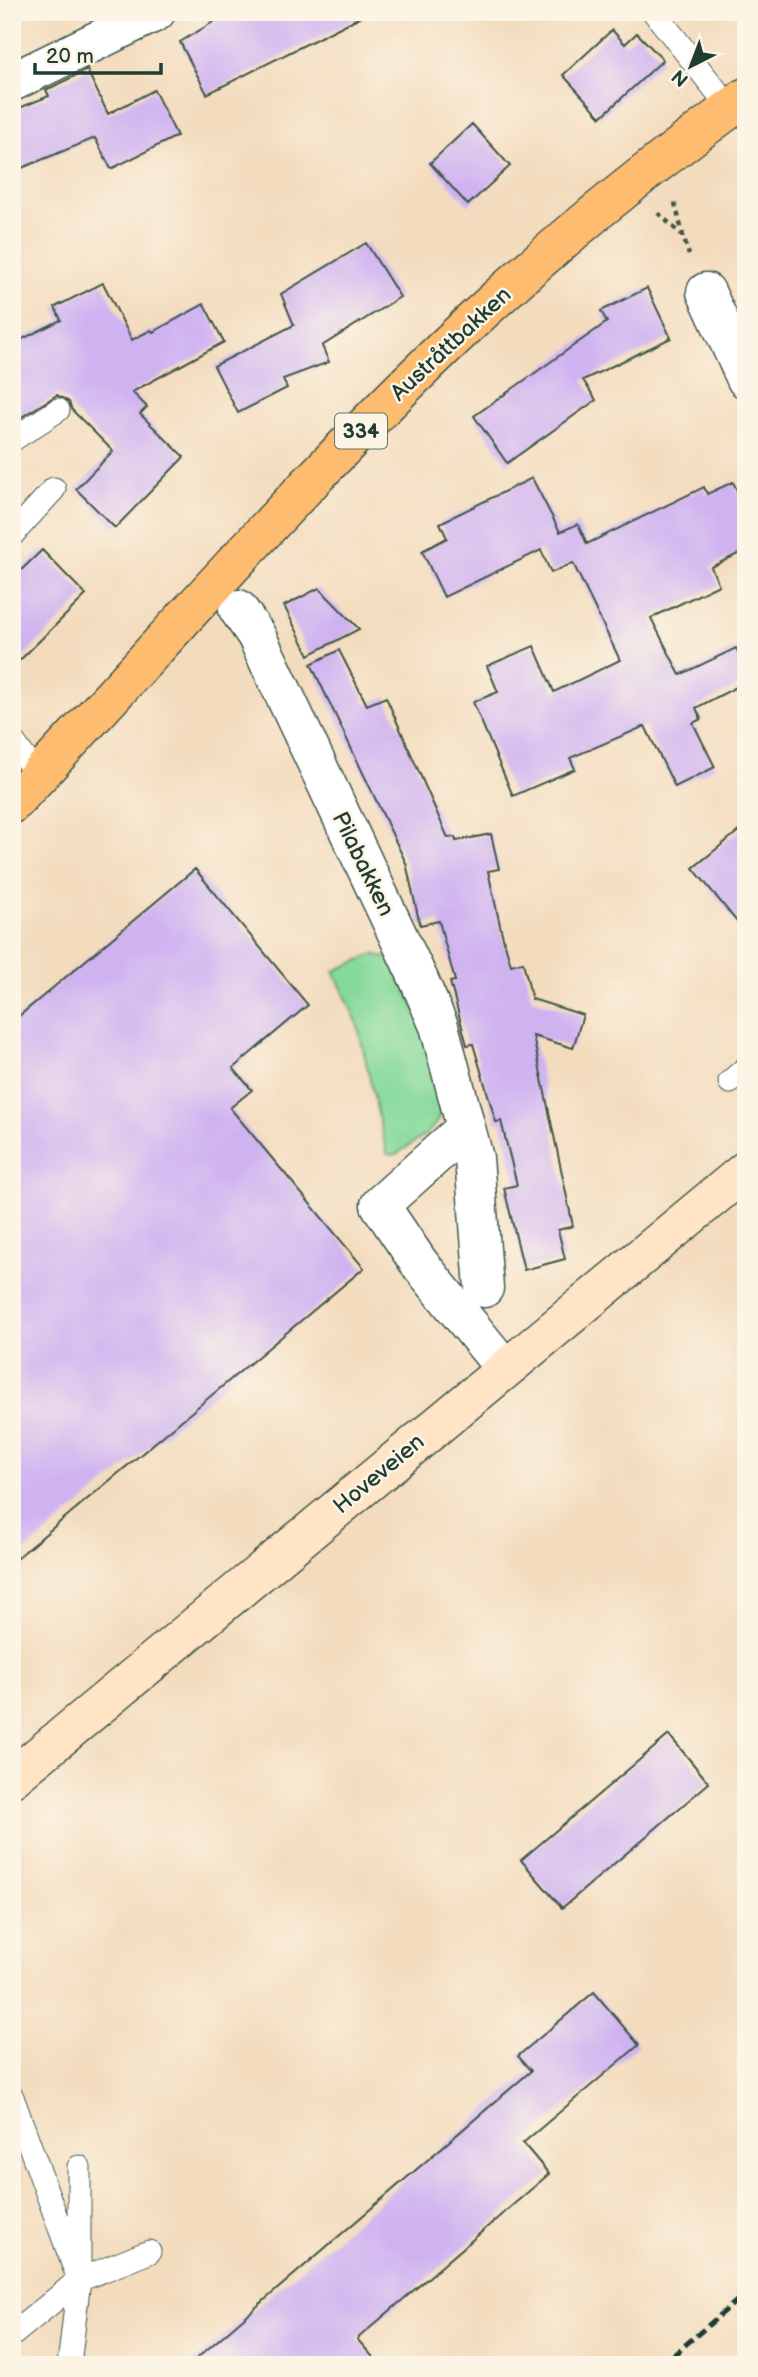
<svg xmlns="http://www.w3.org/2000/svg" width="758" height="2377" font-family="'Balsamiq Sans',sans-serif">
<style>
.green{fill:#85d99b;stroke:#528b68;stroke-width:2}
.building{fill:#cfb3f1}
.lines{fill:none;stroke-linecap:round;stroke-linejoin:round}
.lane-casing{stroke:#3f5549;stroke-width:25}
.street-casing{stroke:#3f5549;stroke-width:41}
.secondary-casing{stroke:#3f5549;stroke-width:41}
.primary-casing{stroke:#3f5549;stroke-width:41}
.path{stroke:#3f5549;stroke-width:4.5;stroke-dasharray:5 5;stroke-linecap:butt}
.lane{stroke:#fff;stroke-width:23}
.street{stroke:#fff;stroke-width:38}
.secondary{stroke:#ffe4c6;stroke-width:38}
.primary{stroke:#febc70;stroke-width:38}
.rail{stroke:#1f3d34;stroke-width:5;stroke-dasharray:10 5;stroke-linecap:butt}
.labels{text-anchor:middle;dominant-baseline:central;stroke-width:5;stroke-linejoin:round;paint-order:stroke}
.shield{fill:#fcf5e5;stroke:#617469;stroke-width:2}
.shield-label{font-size:21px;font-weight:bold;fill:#1f3d34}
.street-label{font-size:23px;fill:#1f3d34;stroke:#fcf5e5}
</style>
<rect width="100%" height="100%" fill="#fcf5e5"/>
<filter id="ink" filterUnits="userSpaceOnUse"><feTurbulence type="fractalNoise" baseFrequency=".0143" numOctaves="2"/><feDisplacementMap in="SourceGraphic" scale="14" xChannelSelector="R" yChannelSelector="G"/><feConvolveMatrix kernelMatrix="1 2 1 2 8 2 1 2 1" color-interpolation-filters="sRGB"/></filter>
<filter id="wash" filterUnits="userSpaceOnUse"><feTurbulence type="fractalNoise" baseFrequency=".00686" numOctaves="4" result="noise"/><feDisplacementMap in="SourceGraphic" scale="28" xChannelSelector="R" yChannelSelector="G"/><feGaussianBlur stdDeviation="1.57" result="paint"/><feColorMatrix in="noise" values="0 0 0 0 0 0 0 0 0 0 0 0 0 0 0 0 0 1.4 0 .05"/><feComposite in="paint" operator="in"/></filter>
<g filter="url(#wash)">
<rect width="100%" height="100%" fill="#f3dcbe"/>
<path class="green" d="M374,954l16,5c19,35 66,126 47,162 -7,14 -30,25 -42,34l-8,-1 -30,-132 -23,-51z"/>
<g id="blocks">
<path class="building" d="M230,12h140l-163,82 -27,-52z
M612,30l13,14 12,-11 26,27 -62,57 -38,-42z
M87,70l21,44 46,-24 23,46 -66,33 -16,-31 -83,34v-61l37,-15 -3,-6z
M472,124l38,42 -42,39 -38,-42z
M366,243l34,54 -78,49 7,16 -46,17 4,9 -49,25 -24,-47 80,-41 -13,-31z
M103,283l29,57 19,-10 2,2 51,-28 20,38 -92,50 15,15 -7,7 44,43 -69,71 -39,-39 37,-38 -41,-41 -3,-8 -12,-7 -45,28v-79l49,-24 -6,-13z
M647,288l24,50 -88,42 13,20 -89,63 -33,-47 133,-94 -6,-11z
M532,478l28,54 18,-8 9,20 117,-57 3,7 26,-12 13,27v41l-35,17 8,18 -68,33 29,57 56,-27 10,20v14l-50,26 5,11 -8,4 22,44 -40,20 -30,-61 -75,32 5,11 -62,27 -40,-94 25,-10 -11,-26 47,-20 20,46 66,-32 -47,-97 -22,10 -10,-23 -97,47 -22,-46 25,-13 -7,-15z
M42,550l44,45 -74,73v-89z
M319,588l40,41 -50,26 -25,-49z
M339,650l28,55 19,-8 62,141 7,-1 1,4 35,-7 8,35 -11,2 14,63 9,31 12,-3 9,37 51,16 -10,33 -40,-12 40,190 -15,4 7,29 -41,11 -20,-82 13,-3 -16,-64 -5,1 -23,-78 -6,1 -17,-63 5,-1 -16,-60 -19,4 -14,-62 -95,-199z
M746,825v108l-53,-65z
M195,869l113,136 -75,63 19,22 -22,18 134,160 -352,294v-540z
M669,1735l40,48 -147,125 -41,-48z
M594,1992l45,53 -116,98 26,31 -192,165 23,26h-191l342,-294 -13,-15z"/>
</g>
</g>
<g filter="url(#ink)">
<use href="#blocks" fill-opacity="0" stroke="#3f5549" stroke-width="2"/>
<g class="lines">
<defs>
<path id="lane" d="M654,12l76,96
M12,440l46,-30
M12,535l42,-46
M12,740l26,36
M730,1082l16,-14
M12,2097l67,183v-113
M12,2335l67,-55 70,-28
M69,2365l10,-85"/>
<path id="street" d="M12,82l144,-70
M706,292l40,87
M238,609l18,26 163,345 20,46 27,102 -86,77 39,58 86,106
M466,1128l8,30 10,130"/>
<path id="secondary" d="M12,1778l734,-608"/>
<path id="primary" d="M12,804c151,-160 295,-328 456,-479 86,-81 181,-158 278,-228"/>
</defs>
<use href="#lane" class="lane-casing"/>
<use href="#street" class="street-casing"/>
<use href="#secondary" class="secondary-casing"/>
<use href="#primary" class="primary-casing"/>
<path class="path" d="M675,203l8,32
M658,213l25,23 6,19"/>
<use href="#lane" class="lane"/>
<use href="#street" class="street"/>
<use href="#secondary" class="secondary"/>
<use href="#primary" class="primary"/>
<path class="rail" d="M662,2365l84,-72"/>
</g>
</g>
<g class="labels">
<rect class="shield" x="335" y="413.5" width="52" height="35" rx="5"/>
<g class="shield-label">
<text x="361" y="431">334</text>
</g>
<g class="street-label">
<text transform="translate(451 344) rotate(-43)">Austråttbakken</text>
<text transform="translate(363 864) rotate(64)">Pilabakken</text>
<text transform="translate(379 1474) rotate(-40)">Hoveveien</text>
</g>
</g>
<rect width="758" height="2377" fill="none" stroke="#fcf5e5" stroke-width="42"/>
<g transform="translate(691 66) rotate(222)" stroke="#fcf5e5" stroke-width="5" paint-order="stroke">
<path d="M0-5L12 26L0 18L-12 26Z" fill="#1f3d34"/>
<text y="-10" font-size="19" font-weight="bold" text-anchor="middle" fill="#1f3d34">N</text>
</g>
<path d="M35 63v10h126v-10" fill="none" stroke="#1f3d34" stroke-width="3.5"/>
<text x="46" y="63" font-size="21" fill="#1f3d34" stroke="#fcf5e5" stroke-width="5" paint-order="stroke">20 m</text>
</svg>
